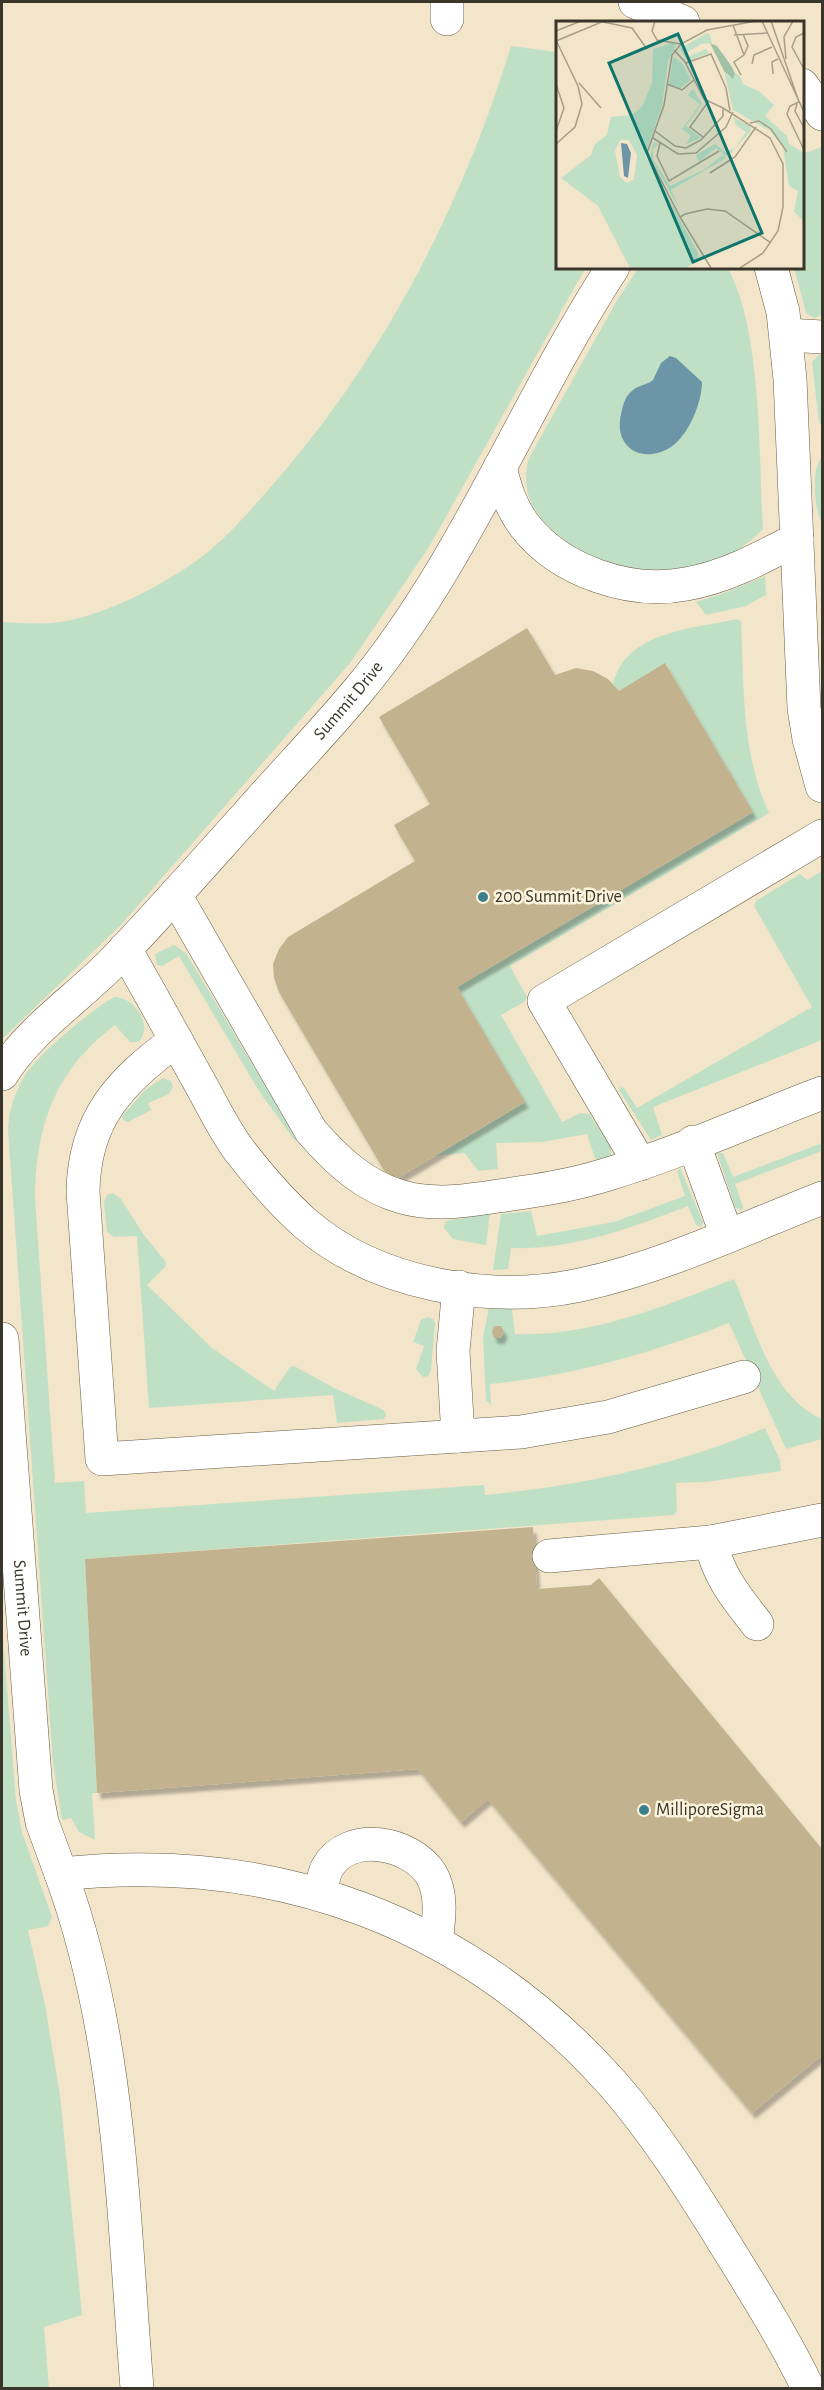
<svg xmlns="http://www.w3.org/2000/svg" width="824" height="2390" font-family="'Alegreya Sans',sans-serif">
<style>
.green{fill:#c0e0c6}
.water{fill:#6c96a8}
.building{fill:#c2b28e;filter:url(#shadow)}
.lines{fill:none;stroke-linecap:round;stroke-linejoin:round}
.minor-casing{stroke:#675c43;stroke-width:34}
.minor{stroke:#fff;stroke-width:33}
.poi-dot{fill:#3b7e8e;stroke:#fdf3dc;stroke-width:2}
.labels{text-anchor:middle;dominant-baseline:central;stroke-width:5;stroke-linejoin:round;paint-order:stroke}
.street-label{font-size:18px;fill:#3a352a;stroke:#fdf3dc}
.poi-label{font-size:18px;fill:#3a352a;stroke:#fdf3dc;text-anchor:start}
.inset-road{fill:none;stroke:#a89f89;stroke-width:1.5}
.view{fill:#0f766e;fill-opacity:0.15;stroke:#0f766e;stroke-width:3}
.inset-edge{fill:none;stroke:#3a352a;stroke-width:3}
</style>
<defs>
<filter id="shadow"><feDropShadow dx="3.5" dy="6" stdDeviation="1.5" flood-color="#0004"/></filter>
</defs>
<rect width="100%" height="100%" fill="#f2e5c9"/>
<path class="green" d="M511,46l46,6v215h29l-157,280 -78,115 -231,264 -118,113v-417c16,1 33,2 49,1 47,-3 115,-39 152,-67 27,-21 50,-49 73,-75 108,-124 187,-277 235,-435z
M822,147v168l-8,3 -8,-5 -12,-46h8v-113z
M639,267h88c35,59 32,191 36,262 -52,56 -150,52 -206,5 -25,-21 -37,-44 -28,-76l87,-156z
M820,354l2,1v70l-3,-2 -7,-61z
M822,458v64c-8,-9 -11,-57 0,-64z
M765,576l1,19 -20,11 -40,9 -10,-13 31,-10z
M737,619l4,2c3,66 0,131 28,192l-259,153 17,31 -3,5 -23,13 61,107 18,-9 9,1 22,33v8l-12,5 -4,-2 -8,-24 -45,8 -46,1 2,26 -20,2 -13,-18 -30,3 90,-54 -68,-115 296,-175 -87,-148 -47,27 -6,-7c13,-53 79,-55 124,-65z
M822,871v169l-169,67 9,28 -11,5 -32,-50 1,-3 4,1 13,20 175,-101 -58,-101 2,-5 44,-27 7,6z
M174,945l12,8 111,186 -2,2 -36,-50 -80,-135 -17,10 -5,-1 -2,-11z
M114,997c20,-1 41,30 24,45h-8l-15,-17c-61,46 -79,101 -80,174l20,284 29,-2 2,32 398,-28 1,10c97,-10 190,-29 280,-67l15,32 1,11 -75,11 -30,1 1,28 -3,4 -589,44 12,234h-5l3,47 -16,-8 -8,-14 -9,2 -9,-58 -45,-632c1,-19 6,-36 16,-53 15,-24 65,-65 90,-80z
M163,1078l8,3 2,6 -4,7 -21,9 3,7 -23,12 -5,-2 -1,-4 23,-26z
M822,1143v8l-87,33 8,23 -1,4 -7,-4 -18,-54h6l10,24z
M680,1168l23,54 -2,5 -5,-2 -8,-19c-57,22 -115,44 -177,42l-3,21 -15,1 8,-56 30,-3 6,25 77,-14 71,-26 -8,-25z
M113,1193l8,6 23,36 22,27 -1,5 -18,18 65,63 62,43 16,-24 4,-1 42,23 48,21 2,5 -2,4 -47,4 -4,-28 -184,13 -12,-172 -23,1 -7,-5 -3,-30 3,-7z
M490,1213l-4,32 -33,-6 -9,-11 2,-7z
M734,1279c21,48 37,118 88,140v20l-36,10 -57,-126c-78,30 -156,53 -239,61l1,21 -5,-5 -3,-63 6,-30 23,2 3,25c76,3 149,-28 219,-55z
M427,1317l6,2 2,5 -4,46 -3,6 -5,1 -7,-8 8,-23 -11,-4 8,-22z
M2,1626l14,175 6,31 30,85 -4,9 -20,4 17,75 15,90 22,220 -38,12 5,61h-47z"/>
<path class="water" d="M670,356l6,2 26,24c0,20 -13,53 -31,65 -28,18 -58,1 -50,-33 2,-9 4,-18 12,-24 6,-5 14,-5 20,-10l8,-17z"/>
<path class="building" d="M527,628l28,47 21,-7 17,3 15,8 11,12 46,-28 88,149 -296,175 68,115 -134,80 -112,-190 -5,-14 -1,-14 6,-15 9,-12 127,-76 -21,-36 36,-21 -51,-87z
M494,1326h7l3,6 -3,6h-7l-2,-6z
M533,1527l4,62 54,-4 8,-7 223,271v206l-70,58 -264,-314 -27,23 -43,-53 -321,24 -12,-234z"/>
<g class="lines">
<defs>
<g id="minor">
<path d="M635,2l48,20"/>
<path d="M447,19v-17"/>
<path d="M802,85l20,29"/>
<path d="M771,267l12,45 7,67 14,329 5,31 13,47"/>
<path d="M786,335l36,2"/>
<path d="M500,467c5,21 11,41 25,59 35,45 105,69 161,58 40,-7 75,-26 111,-45"/>
<path d="M175,895l136,236c25,29 54,56 91,66 32,9 64,4 96,-1 36,-5 72,-10 107,-21 74,-22 146,-55 217,-82"/>
<path d="M125,949c24,42 47,84 71,127 14,24 26,51 43,74 20,26 42,52 67,74 71,61 184,80 274,61 83,-18 163,-56 242,-87"/>
<path d="M176,1040c-56,42 -92,78 -93,152l19,267 419,-27 87,-15 136,-40"/>
<path id="s1" d="M2,1074c27,-44 75,-75 111,-112 46,-48 90,-98 135,-148 36,-41 74,-80 109,-122 107,-128 166,-286 256,-425"/>
<path d="M693,1142l34,94"/>
<path d="M640,1164l-96,-163 278,-165"/>
<path id="s2" d="M2,1339l34,451 6,32 19,52"/>
<path d="M458,1436l-5,-85 6,-64"/>
<path d="M711,1542c7,34 25,55 46,82"/>
<path d="M549,1556l162,-14 111,-22"/>
<path d="M321,1895c1,-9 2,-19 6,-27 22,-38 83,-26 104,6 12,20 8,46 5,68"/>
<path d="M137,2388c-14,-172 -16,-351 -76,-514 215,-23 406,47 551,209 43,49 79,106 113,161 29,47 59,94 83,144"/>
</g>
</defs>
<use href="#minor" class="minor-casing"/>
<use href="#minor" class="minor"/>
</g>
<g class="poi-dot">
<circle cx="483" cy="897" r="6"/>
<circle cx="644" cy="1810" r="6"/>
</g>
<g class="labels">
<g class="street-label">
<text stroke="none"><textPath href="#s1" startOffset="510">Summit Drive</textPath></text>
<text stroke="none"><textPath href="#s2" startOffset="270">Summit Drive</textPath></text>
</g>
<g class="poi-label">
<text x="495" y="897">200 Summit Drive</text>
<text x="656" y="1810">MilliporeSigma</text>
</g>
</g>
<g transform="translate(556 21)">
<rect width="248" height="248" fill="#f2e5c9"/>
<path d="M149,13l4,-1 3,10 -11,1 -15,9 2,4 18,-8 3,4 -21,8 -8,-12zM116,22l4,2 -8,16 -6,45 -17,49 53,98v8l-12,7h-56l-32,-62 -37,-28 30,-23 4,-11 12,-9 4,-18 20,-2 11,-8 10,-24 1,-34zM64,119h9l8,15 -3,24 -7,4 -7,-6 -5,-26zM117,36l9,6 9,17 -12,9 -10,-5zM168,50l6,6 5,-4 5,3 3,8 17,8 14,13 -9,11 22,20 2,8 14,8v69l-9,-10 4,-20 -9,-5 -6,-39 -13,-16 -37,-21zM137,68l9,15 -16,22 15,12 -15,6 5,-8 -9,-7 18,-25 -12,-9 -4,4zM177,96l17,9 1,5 -21,23 -4,2 -10,-8 -17,14 -3,-7 19,-11 10,8 10,-4 11,-16 -10,-7zM98,121l4,2 -5,5v10l17,27 35,-17 18,-14 3,3 -55,32 11,23 -32,-56z" fill="#c0e0c6" fill-rule="evenodd"/>
<path d="M154,22l7,3 13,18 5,9 -2,6 -9,-8z" fill="#9fc1a6"/>
<path d="M65,122l6,1 4,9 -3,25 -4,-2z" fill="#6c96a8"/>
<path class="inset-road" d="M99,0l-3,10 5,9 24,4M206,0l42,91M215,0l28,81M47,1l29,6 15,21M177,4l11,30 -10,7 7,13M0,10l25,-10M248,12l-8,4 -4,10 12,22M187,13l5,12 -4,9M178,14l33,-2M0,19l22,46 4,18 -7,23 -19,17M0,20l48,-20M230,38l-2,-22 9,-16M130,42l25,-9 15,34 4,23M196,43l2,-9 18,-8M217,53l-1,-12 6,-3M23,62l22,25M0,63l8,24 -8,23M111,63l15,6 12,-10M243,81l-9,4 -3,8 17,36M241,83l-2,7 9,17M167,87l47,30 13,26v43l-5,24 -15,22 -23,15M194,102l9,-2 12,8 16,23M99,110l20,15 11,2 15,-8 22,-24v-8l-19,-9 -19,-37 -11,-12M147,116l-13,-10 18,-25M97,117l25,16 18,-1 30,-26 7,-15M104,122l-3,13 12,25 50,-30M154,152l25,-16 21,-30M124,196l-33,-64 17,-48 8,-50 9,-11 26,-14 49,-9M155,247l-31,-51 5,-3 22,-5 18,2 46,32"/>
<path class="view" d="M122,13l84,199 -69,29 -84,-199z"/>
<rect width="248" height="248" class="inset-edge"/>
</g>
<rect width="824" height="2390" fill="none" stroke="#3a352a" stroke-width="6"/>
</svg>
